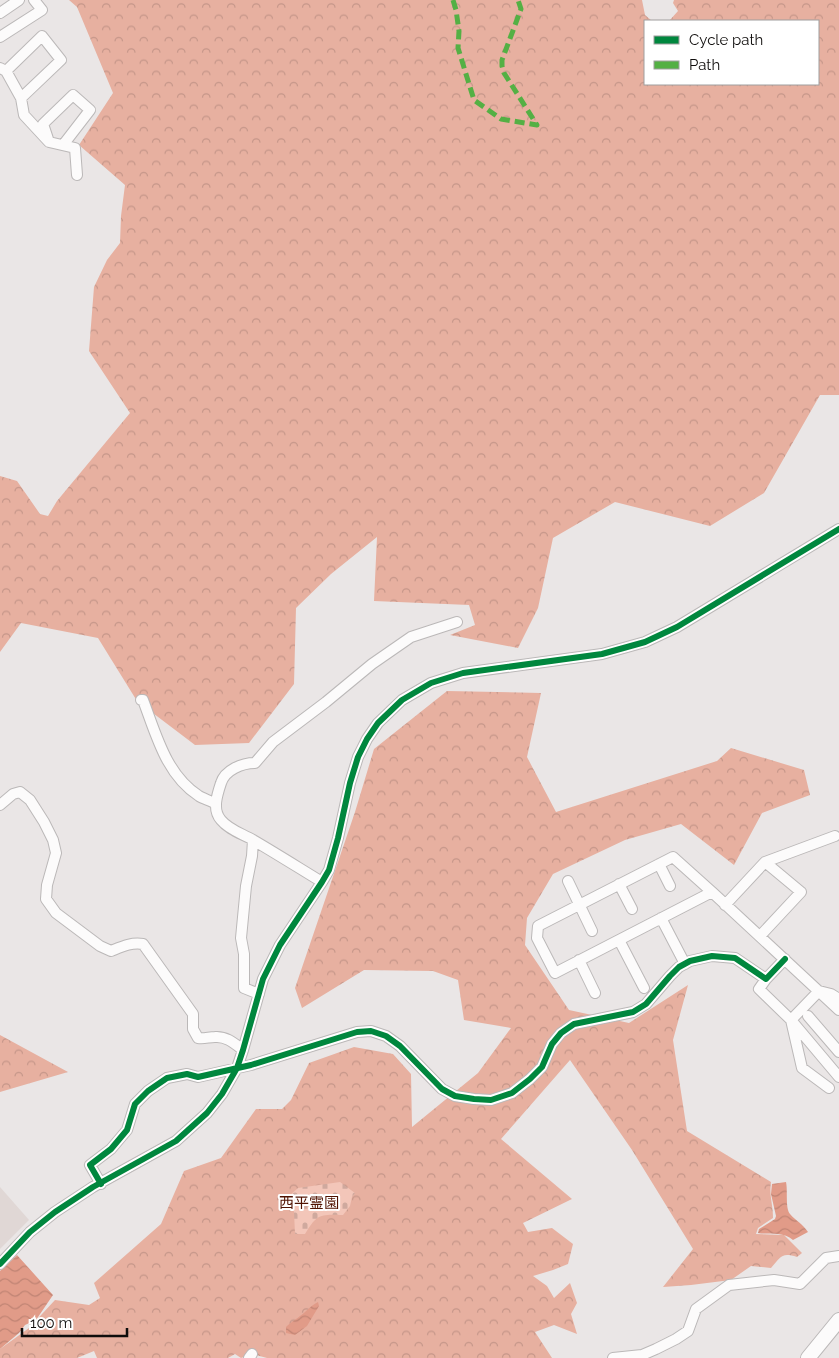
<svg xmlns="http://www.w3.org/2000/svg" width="839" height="1358" font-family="Raleway,'Noto Sans JP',sans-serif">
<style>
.built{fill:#e0d7d5}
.forest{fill:url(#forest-crowns)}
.cemetery{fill:url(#cemetery-stones)}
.water{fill:url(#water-waves)}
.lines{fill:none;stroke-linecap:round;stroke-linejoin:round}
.minor-casing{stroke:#bbb8b8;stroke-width:12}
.major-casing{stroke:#bbb8b8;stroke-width:16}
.minor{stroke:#fcfbfb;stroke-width:10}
.major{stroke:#fcfbfb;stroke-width:14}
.quiet{stroke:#54b044;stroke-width:5;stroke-dasharray:10 5;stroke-linecap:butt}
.cycleway-casing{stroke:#fff;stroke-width:9}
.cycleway{stroke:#00873e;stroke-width:6}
.labels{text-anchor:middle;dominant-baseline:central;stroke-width:4;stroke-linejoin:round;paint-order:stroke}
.park-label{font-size:15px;fill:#501302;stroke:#fff}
</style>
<defs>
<pattern id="forest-crowns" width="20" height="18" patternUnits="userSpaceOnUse" patternTransform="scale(1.25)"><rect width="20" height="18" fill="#e7b0a0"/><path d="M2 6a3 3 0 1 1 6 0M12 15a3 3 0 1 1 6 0" fill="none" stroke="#c59689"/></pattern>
<pattern id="cemetery-stones" width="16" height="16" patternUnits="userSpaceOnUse" patternTransform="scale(1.25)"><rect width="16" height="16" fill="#f3c6b9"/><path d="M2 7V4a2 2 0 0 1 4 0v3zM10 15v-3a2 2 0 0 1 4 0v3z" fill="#cfa99e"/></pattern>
<pattern id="water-waves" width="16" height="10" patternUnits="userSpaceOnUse" patternTransform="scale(1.25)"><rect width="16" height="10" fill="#e19b88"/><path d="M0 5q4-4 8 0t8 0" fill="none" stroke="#c08474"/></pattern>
</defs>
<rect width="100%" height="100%" fill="#eae6e6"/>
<path class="built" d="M0,1187l29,33 -29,29z"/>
<path class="forest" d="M69,0h573l3,15 7,6h-7v63h173v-63h-149l9,-10 -5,-8 1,-3h165v395h-19l-56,98 -54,33 -95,-24 -62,36 -15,70 -20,40 -68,-13 25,-10 -6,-20 -95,-4 3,-64 -46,37 -35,34 -2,76 -45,59 -54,2 -58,-44 -39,-63 -77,-15 -21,29v-176l17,5 23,33 8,2 9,-15 73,-88 -41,-62 5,-64 13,-27 13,-17 1,-27 4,-31 -46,-40 34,-52 -36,-86z
M447,691l94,2 -14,64 29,55 161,-51 14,-13 73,22 6,25 -48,18 -28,52 -53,-41 -56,16 -72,34 -26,44 -2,27 44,65 60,13 59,-38 -15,55 14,91 84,51c-2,14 2,22 2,36l-15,10 -2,6 28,1 18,18 -5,4c-16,-5 -16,0 -26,11l-20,-2 -20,14 -40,5 -28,2 30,-38 -61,-99 -62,-90 -69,79 71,60 -49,24 5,9 24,-4 21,16 -5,20 -15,6 -20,6 14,10 7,12 16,-15 7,20 -6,11 6,20 -23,-9 -19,7 17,26h-285l-15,-4 -11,4 -6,-4 -7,4h-131l-3,-7 -17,7h-77v-9l29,-21 26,-28 34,5 11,-7 -6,-15 67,-59 23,-53 37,-13 35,-49h26l9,-9 18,-37 45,-16 39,7 18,20 1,53 66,-54 33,-45 -47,-8 -6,-40 -25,-9 -69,-1 -62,38 -7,-20 60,-176 19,-63z
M0,1035l68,37 -68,20z"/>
<path class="cemetery" d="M340,1182l15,11 -3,4 -2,9 -7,9c-23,-1 -26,-1 -38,19h-10l-1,-22 -5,-16 9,-8z"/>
<path class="water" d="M786,1182c2,9 -1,26 4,32 6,7 12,9 18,18l-15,8c-10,-9 -23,-5 -35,-7l1,-4 16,-10 1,-3 -5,-22 1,-10z
M17,1255l36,40 -17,25 -11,5 -6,8 -19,16v-78z
M318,1302l1,4 -12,20 -12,9 -9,-2v-6c5,-5 9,-7 14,-11 7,-5 9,-9 18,-14z"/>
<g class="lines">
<defs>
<path id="minor" d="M0,13l19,-13
M0,37l42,-27 -8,-10
M0,68l6,3 15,27 3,17 25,27 26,6 2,27
M6,71l36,-35 19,24 -40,38
M48,139l-5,-15 30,-29 17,15 -27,35
M141,700h2c13,34 23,75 56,96 5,3 12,5 17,8
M0,805l13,-11 7,-2 10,8 14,22 9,18 3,13 -9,32 -1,14 10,14 44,33 11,5c10,-4 20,-9 32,-7l50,70v15l5,9c6,1 11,-1 17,-1 11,-1 19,6 28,13
M253,840l-1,16 -6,30 -5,52 3,16v34l15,6
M659,864l11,22
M568,881l24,50
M322,882c-23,-14 -45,-28 -69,-42 -10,-6 -24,-10 -32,-20 -9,-10 -4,-25 0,-37 4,-13 21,-20 34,-20l18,-21 53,-40 46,-38 39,-27 46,-15
M619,884l13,25
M712,892l-39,-35 -135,69 -1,12 18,35 157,-81 127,118
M725,905l40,-43 70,-26
M661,918l24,46
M760,936l41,-44 -36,-30
M619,940l25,48
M579,960l16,33
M766,979l-7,10 32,31 48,57
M808,1016l31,36
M829,1088l-27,-20 -11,-48 28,-29 12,3 8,5
M101,1184l-11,-19 21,-16 16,-19 8,-26 13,-13 19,-13 20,-4 11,3 53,-12 106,-33 14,-1 15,5 14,10 42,43 13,7 19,3 17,1 21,-7 18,-14 12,-12 10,-23 9,-11 13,-9 59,-12 13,-8 24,-28 9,-9 11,-6 22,-5 23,2 31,21 19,-20
M0,1264l30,-32 25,-20 38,-25 83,-46 31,-28 15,-19 15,-26 6,-18 20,-71 17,-34 42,-63 7,-12 9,-32 12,-55 8,-26 9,-18 11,-16 24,-23 29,-17 32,-10 139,-19 43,-12 32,-15 162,-98
M249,1358l3,-4
M613,1358l29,-3 14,-6 20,-10 12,-8 8,-22 33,-24 45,-5 26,4 26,-26 13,-2"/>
<path id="major" d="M808,1358l31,-38"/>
</defs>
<use href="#minor" class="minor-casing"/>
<use href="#major" class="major-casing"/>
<use href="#minor" class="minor"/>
<use href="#major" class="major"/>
<path class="quiet" d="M453,0l3,10 3,21 -1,17 16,52 27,19 36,6 -33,-52 -2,-7v-6l19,-51 -3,-9"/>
<defs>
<path id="cycleway" d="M101,1184l-11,-19 21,-16 16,-19 8,-26 13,-13 19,-13 20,-4 11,3 53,-12 106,-33 14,-1 15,5 14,10 42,43 13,7 19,3 17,1 21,-7 18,-14 12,-12 10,-23 9,-11 13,-9 59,-12 13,-8 24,-28 9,-9 11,-6 22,-5 23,2 31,21 19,-20
M0,1264l30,-32 25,-20 38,-25 83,-46 31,-28 15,-19 15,-26 6,-18 20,-71 17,-34 42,-63 7,-12 9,-32 12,-55 8,-26 9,-18 11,-16 24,-23 29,-17 32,-10 139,-19 43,-12 32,-15 162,-98"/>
</defs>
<use href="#cycleway" class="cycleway-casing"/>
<use href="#cycleway" class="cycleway"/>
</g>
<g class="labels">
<g class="park-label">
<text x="309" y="1203">西平霊園</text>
</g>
</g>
<rect x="644" y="20" width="175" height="65" fill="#ffffff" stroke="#9f9e9e"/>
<rect x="654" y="36" width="25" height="8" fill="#00873e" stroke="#9f9e9e"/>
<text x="689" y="45" font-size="15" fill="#0f0d0c">Cycle path</text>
<rect x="654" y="61" width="25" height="8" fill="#54b044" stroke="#9f9e9e"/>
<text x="689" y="70" font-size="15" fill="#0f0d0c">Path</text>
<path d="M22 1328v8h105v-8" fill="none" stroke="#0f0d0c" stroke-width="2.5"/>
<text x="30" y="1328" font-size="15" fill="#0f0d0c" stroke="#ffffff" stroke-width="4" paint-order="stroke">100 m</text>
</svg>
